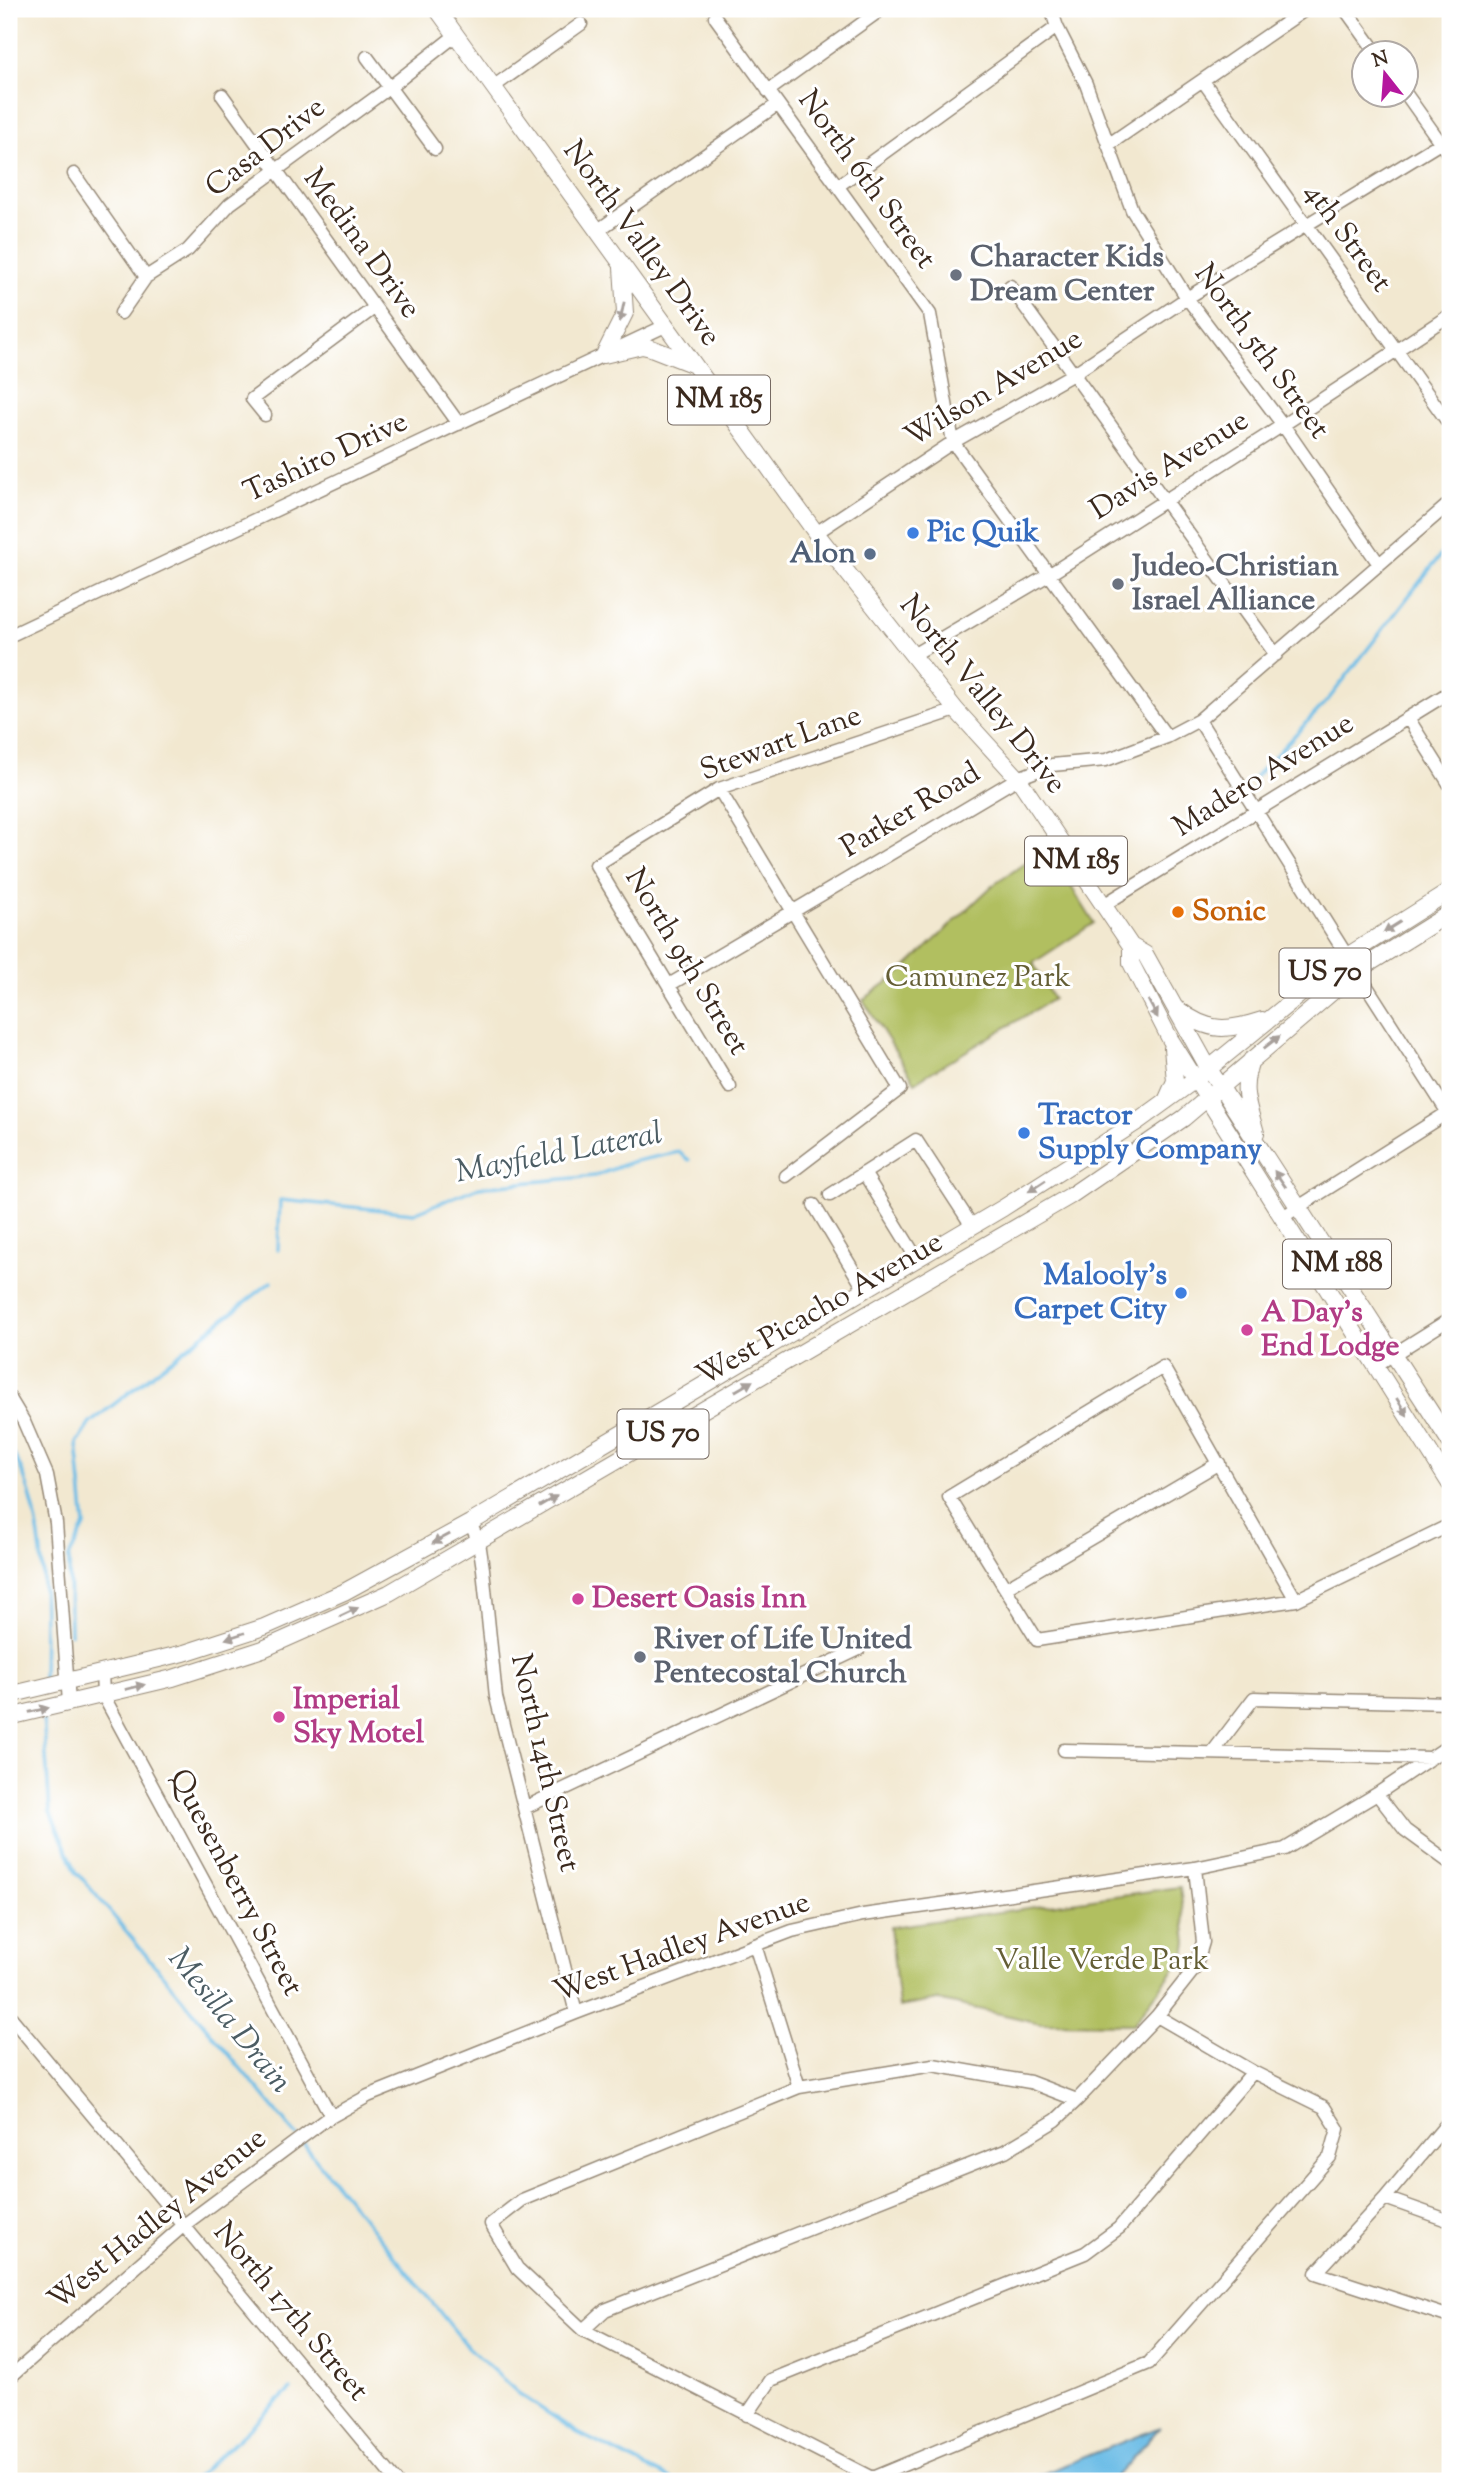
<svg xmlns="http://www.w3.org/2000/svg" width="1459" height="2490" font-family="'Sorts Mill Goudy',serif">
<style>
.green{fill:#b1bf61;stroke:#767440;stroke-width:2}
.water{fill:#6bbce6;stroke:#537382;stroke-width:2}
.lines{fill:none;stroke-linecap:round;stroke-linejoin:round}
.stream{stroke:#6bbce6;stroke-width:3.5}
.minor-casing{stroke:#968977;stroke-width:15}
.major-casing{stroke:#968977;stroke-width:18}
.minor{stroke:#fff;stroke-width:12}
.major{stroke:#fff;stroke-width:16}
.oneway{fill:#a79f9a}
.worship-dot{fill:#6b7280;stroke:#fff;stroke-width:2.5}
.shop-dot{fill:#3f7fe0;stroke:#fff;stroke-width:2.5}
.service-dot{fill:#5c6f8a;stroke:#fff;stroke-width:2.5}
.food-dot{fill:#e8710a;stroke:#fff;stroke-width:2.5}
.hotel-dot{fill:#d1479c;stroke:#fff;stroke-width:2.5}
.labels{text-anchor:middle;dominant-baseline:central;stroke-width:6;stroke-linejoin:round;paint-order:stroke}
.shield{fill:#fff;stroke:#766a62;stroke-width:2}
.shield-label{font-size:28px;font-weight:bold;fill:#3b2a1e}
.street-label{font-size:30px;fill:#3b2a1e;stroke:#fff}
.worship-label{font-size:30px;font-weight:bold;fill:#5b616d;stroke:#fff;text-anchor:start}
.shop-label{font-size:30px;font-weight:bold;fill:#366cbe;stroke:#fff;text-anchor:start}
.service-label{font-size:30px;font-weight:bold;fill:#4e5e75;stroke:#fff;text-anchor:end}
.food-label{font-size:30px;font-weight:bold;fill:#c56008;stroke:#fff;text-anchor:start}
.park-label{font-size:30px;fill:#645e35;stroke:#fff}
.hotel-label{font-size:30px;font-weight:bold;fill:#b23c85;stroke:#fff;text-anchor:start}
.water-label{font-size:32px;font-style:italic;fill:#4c5d64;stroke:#fff}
</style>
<rect width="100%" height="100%" fill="#fff"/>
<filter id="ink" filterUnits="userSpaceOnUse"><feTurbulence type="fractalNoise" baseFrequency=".0143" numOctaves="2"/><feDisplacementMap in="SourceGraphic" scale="14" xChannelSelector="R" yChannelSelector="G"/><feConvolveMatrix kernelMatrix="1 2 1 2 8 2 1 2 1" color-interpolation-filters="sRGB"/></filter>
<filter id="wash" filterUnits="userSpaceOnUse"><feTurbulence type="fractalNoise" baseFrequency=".00686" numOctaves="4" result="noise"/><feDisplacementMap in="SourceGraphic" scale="28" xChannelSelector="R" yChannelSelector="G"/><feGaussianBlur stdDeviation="1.57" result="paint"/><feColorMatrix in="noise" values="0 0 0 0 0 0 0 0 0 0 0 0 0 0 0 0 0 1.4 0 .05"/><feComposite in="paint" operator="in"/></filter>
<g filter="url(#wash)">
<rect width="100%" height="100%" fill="#f2e8d0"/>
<path class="green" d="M1047,848l47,75 -61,40 20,36 -138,83 -52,-82 38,-28 91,-86z
M1180,1887l7,55 -2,13 -52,69 -93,-1 -102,-23 -39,7 -9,-80z"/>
<path class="water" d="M1160,2427l-48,54h-87z"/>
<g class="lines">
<path class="stream" d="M1255,777l73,-77 122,-157
M278,1250l2,-50 134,13 65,-26 116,-11 36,-14 48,-10 10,8
M9,1445c5,11 12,22 16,34 23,63 19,138 18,203
M70,1634l-1,-77 16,-31 -8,-83 13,-20 181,-141
M43,1715l7,97 26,59 221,265
M302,2142l166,205 50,46 60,40 96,48
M192,2481l99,-92"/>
</g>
</g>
<g filter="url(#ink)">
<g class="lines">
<defs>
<path id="minor" d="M1051,9l6,18 29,57 46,126 55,88 96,127 96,139
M1345,9l31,43
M715,17l215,297 23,128 214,295
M367,57l68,92
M1203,81l247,344
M493,87l88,-63
M768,91l114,-82
M1406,94l44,62
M222,95l237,329
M1108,145l198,-136
M74,174l72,103
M838,186l219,-159
M597,231l181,-127
M1010,286l266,369
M121,313l25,-36 42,-27 42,-46 160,-117 66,-52
M265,415l-13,-16 122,-91
M816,533l137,-91 120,-68 114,-76 263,-161
M9,636l656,-310
M913,655l137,-81 233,-149 167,-110
M1408,718l42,67
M1199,720l148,236
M719,789l181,300 -114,87
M1105,904l345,-212
M1357,971l93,145
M669,985l349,-207 34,-13 54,-5 61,-23 32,-17 251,-217
M730,1087l-134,-222 123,-76 237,-79
M864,1173l53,86
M830,1195l86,-55 56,86
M814,1205l51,85
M1281,1218l169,-107
M1375,1366l75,-47
M9,1397l15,25 23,53 9,48 13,180
M470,1523l9,19 4,27 13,128 80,316
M1006,1588l213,-125
M1296,1600l-133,-233 -214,130 88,143 259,-40 154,-75
M102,1672l1,23 228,421
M1064,1750l367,8
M1212,1753l42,-55 196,5
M1377,1794l28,36 45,33
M524,1808l335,-159
M755,1945l44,142
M9,2015l387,466
M1157,2016l38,-48 8,-26 -8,-74
M1450,2120l-65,78 -69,75 134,44
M1385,2198l65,23
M583,2330l22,-20 400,-159 51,-31 21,-20 -47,-18 -97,-17 -134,22 -277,113 -31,24 26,44 66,62 289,148 277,-115 181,-206 8,-28 -14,-22 -71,-35 -96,-56 -80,84
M9,2378l175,-153 141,-105 43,-24 208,-83 216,-82 71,-16 332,-47 90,-19 92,-55 73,-49
M747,2415l24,-35 314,-127 34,-25 134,-156"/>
<path id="major" d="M437,9l379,524 140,177 62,68 113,168 14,8 64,115 241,373
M604,355l21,-42 -3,-45
M604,355l38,-9 9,2 41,16
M1131,946v17l39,76 280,445
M1179,1010c30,23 49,21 83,10
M1251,1060c-11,32 -3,43 5,73
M1166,1101l9,-20 -3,-33
M9,1695l175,-42 80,-26 80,-35 126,-69 533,-315 134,-86 58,-42 152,-124 103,-65
M9,1717l164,-39 90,-29 126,-56 681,-397 114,-78 173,-147 93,-58"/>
</defs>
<use href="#minor" class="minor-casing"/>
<use href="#major" class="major-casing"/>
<use href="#minor" class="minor"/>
<use href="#major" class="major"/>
</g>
<defs><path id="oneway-solid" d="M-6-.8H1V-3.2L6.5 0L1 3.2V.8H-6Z" transform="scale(1.75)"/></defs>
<g class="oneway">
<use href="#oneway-solid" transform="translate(622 312) rotate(102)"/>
<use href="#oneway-solid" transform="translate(1392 927) rotate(148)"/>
<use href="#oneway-solid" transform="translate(1153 1009) rotate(62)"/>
<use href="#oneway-solid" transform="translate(1272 1042) rotate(-38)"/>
<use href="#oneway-solid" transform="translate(1280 1179) rotate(-125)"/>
<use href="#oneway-solid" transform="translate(1037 1186) rotate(147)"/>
<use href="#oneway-solid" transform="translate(744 1386) rotate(-30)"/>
<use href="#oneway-solid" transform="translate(1402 1407) rotate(58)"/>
<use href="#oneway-solid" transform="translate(548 1501) rotate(-30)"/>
<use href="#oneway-solid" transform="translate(441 1539) rotate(151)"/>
<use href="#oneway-solid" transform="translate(349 1612) rotate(-25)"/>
<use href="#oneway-solid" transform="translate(235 1636) rotate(162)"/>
<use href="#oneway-solid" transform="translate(135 1687) rotate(-14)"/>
<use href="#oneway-solid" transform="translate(39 1710) rotate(-13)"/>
</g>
</g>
<g class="worship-dot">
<circle cx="956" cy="275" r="7"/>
<circle cx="1118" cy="584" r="7"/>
<circle cx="640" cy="1657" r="7"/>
</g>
<g class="shop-dot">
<circle cx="913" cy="533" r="7"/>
<circle cx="1024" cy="1133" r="7"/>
<circle cx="1181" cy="1293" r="7"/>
</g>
<circle class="service-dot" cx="870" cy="554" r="7"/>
<circle class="food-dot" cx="1178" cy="912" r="7"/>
<g class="hotel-dot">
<circle cx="1247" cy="1330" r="7"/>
<circle cx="578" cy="1599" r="7"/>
<circle cx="279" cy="1717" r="7"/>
</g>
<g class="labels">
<g class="shield">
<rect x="668" y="375.5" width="102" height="49" rx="5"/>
<rect x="1025" y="836.5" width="102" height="49" rx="5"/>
<rect x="1279.5" y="948.5" width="91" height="49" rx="5"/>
<rect x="1283" y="1239.5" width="108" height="49" rx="5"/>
<rect x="617.5" y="1409.5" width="91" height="49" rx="5"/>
</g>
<g class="shield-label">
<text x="719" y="400">NM 185</text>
<text x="1076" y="861">NM 185</text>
<text x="1325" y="973">US 70</text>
<text x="1337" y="1264">NM 188</text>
<text x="663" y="1434">US 70</text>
</g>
<g class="street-label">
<text transform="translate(266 148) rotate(-38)">Casa Drive</text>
<text transform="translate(866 180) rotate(54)">North 6th Street</text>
<text transform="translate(1347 238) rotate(54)">4th Street</text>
<text transform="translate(361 244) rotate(54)">Medina Drive</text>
<text transform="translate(641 244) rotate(54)">North Valley Drive</text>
<text transform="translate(1261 352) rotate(54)">North 5th Street</text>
<text transform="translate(994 389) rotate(-31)">Wilson Avenue</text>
<text transform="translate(326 458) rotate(-25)">Tashiro Drive</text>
<text transform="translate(1170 466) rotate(-32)">Davis Avenue</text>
<text transform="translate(982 695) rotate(51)">North Valley Drive</text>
<text transform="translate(781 744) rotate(-20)">Stewart Lane</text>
<text transform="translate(1264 776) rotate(-32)">Madero Avenue</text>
<text transform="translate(911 811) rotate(-31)">Parker Road</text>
<text transform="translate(686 962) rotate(59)">North 9th Street</text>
<text transform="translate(820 1310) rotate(-30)">West Picacho Avenue</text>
<text transform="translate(544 1763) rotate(77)">North 14th Street</text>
<text transform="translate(235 1883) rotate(62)">Quesenberry Street</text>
<text transform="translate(682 1948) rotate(-20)">West Hadley Avenue</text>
<text transform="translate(158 2220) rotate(-39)">West Hadley Avenue</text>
<text transform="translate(290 2312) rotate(50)">North 17th Street</text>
</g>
<g class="worship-label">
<text x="970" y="258">Character Kids<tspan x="970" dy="34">Dream Center</tspan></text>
<text x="1132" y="567">Judeo-Christian<tspan x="1132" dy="34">Israel Alliance</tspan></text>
<text x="654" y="1640">River of Life United<tspan x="654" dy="34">Pentecostal Church</tspan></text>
</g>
<g class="shop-label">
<text x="927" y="533">Pic Quik</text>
<text x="1038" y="1116">Tractor<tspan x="1038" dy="34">Supply Company</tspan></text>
<text x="1167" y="1276" text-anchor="end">Malooly's<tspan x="1167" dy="34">Carpet City</tspan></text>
</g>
<g class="service-label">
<text x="856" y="554">Alon</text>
</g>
<g class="food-label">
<text x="1192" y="912">Sonic</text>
</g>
<g class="park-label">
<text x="978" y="978">Camunez Park</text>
<text x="1102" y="1961">Valle Verde Park</text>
</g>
<g class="hotel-label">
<text x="1261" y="1313">A Day's<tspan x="1261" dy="34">End Lodge</tspan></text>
<text x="592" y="1599">Desert Oasis Inn</text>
<text x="293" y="1700">Imperial<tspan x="293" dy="34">Sky Motel</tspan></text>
</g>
<g class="water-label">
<text transform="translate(559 1154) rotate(-11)">Mayfield Lateral</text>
<text transform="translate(229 2021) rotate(51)">Mesilla Drain</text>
</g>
</g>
<rect width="1459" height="2490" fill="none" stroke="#fff" stroke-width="35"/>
<g transform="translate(1385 74) rotate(343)"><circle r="33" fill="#ffffff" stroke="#b1aaa5" stroke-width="2"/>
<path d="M0-5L12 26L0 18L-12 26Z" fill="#b5179e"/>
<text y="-10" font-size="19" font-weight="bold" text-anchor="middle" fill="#3b2a1e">N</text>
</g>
</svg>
